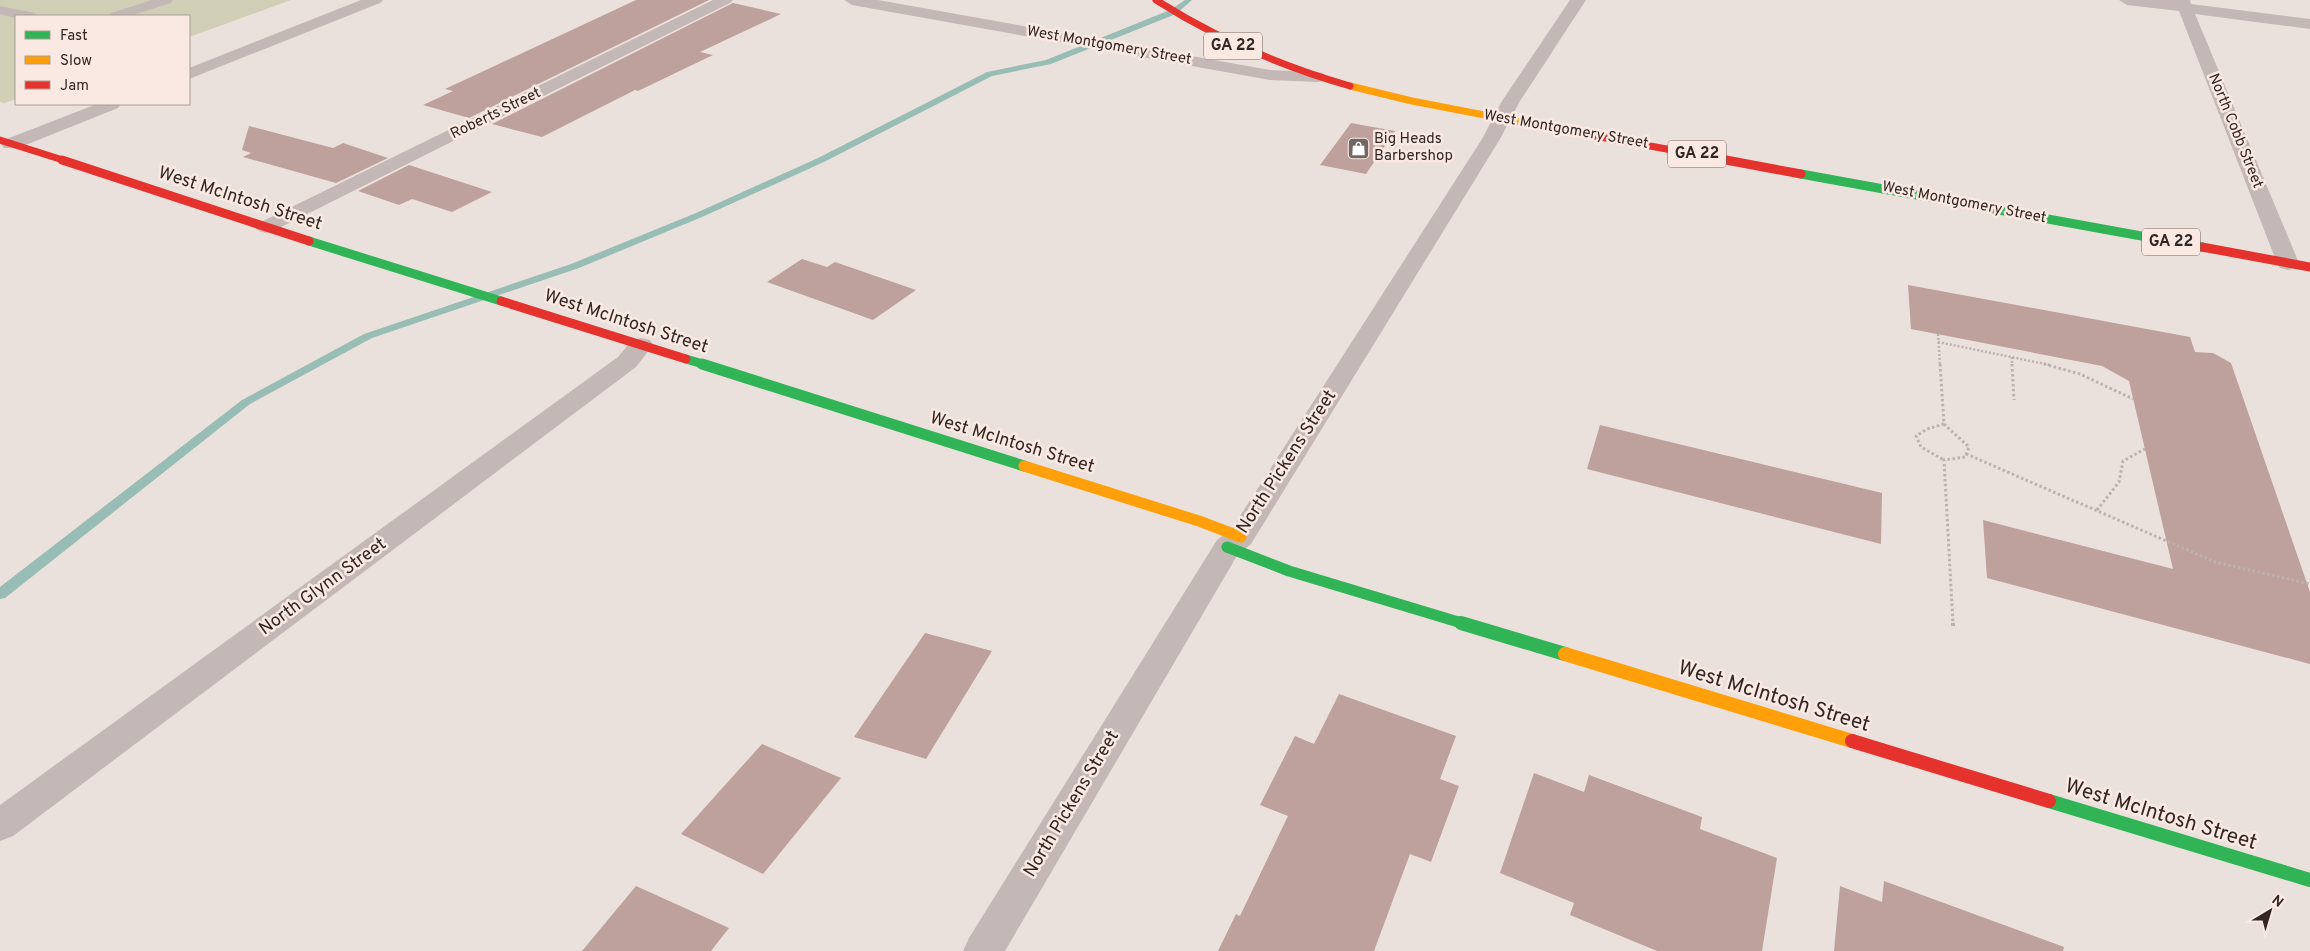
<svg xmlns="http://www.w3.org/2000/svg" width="2310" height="951" font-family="Overpass,sans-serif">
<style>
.green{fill:#d1ceb6}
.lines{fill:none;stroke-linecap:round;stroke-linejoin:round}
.stream{fill:#98bdb4;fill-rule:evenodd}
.building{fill:#bea09d}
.path-far2{stroke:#bbb1ae;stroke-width:2.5;stroke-dasharray:2 2;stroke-linecap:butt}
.path-far1{stroke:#bbb1ae;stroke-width:3;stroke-dasharray:2.5 2.5;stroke-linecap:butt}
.path{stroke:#bbb1ae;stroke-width:4;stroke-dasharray:3 3;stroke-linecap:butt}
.lane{fill:#c3b8b5;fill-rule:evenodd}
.street{fill:#c3b8b5;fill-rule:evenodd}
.fast-far2{stroke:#30b455;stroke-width:9}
.fast-far1{stroke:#30b455;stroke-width:11}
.fast{stroke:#30b455;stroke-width:14}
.slow-far2{stroke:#ff9f0a;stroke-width:7}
.slow-far1{stroke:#ff9f0a;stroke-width:11}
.slow{stroke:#ff9f0a;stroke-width:14}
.jam-far2{stroke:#e5322d;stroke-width:7}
.jam-far1{stroke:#e5322d;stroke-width:9}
.jam{stroke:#e5322d;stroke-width:14}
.labels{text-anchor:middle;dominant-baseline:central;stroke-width:5;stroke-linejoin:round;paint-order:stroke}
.far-street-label{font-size:15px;fill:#332624;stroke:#f9e9e2}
.far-poi-label{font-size:15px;fill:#332624;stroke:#f9e9e2;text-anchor:start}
.shield{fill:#f9e9e2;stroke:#6e605d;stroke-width:1}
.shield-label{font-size:16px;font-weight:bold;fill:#332624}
.street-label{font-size:18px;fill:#332624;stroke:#f9e9e2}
.near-street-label{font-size:21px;fill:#332624;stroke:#f9e9e2}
</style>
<rect width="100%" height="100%" fill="#ebe1dc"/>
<path class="green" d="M0,0h291l-102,37v-21h-173v83l-11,4 -5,-1z"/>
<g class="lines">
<path class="stream" d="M1185,0h7l-16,14 -125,50 -59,12 -168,86 -122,55 -123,51 -207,70 -122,66 -245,194 -5,1v-12l242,-187 122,-66 207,-70 125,-51 122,-55 169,-86 59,-12 124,-50z"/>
</g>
<path class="building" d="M636,0h73l-240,118 -46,-13 30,-14 -8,-2z
M733,3l48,11 -81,38 13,3 -75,36 -3,-1 -93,47 -50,-13z
M1351,123l44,8 -29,43 -46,-9z
M249,126l84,22 10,-5 45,15 -52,25 -93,-26 8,-4 -9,-3z
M409,165l43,14 40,13 -40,20 -40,-13 -13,6 -41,-14z
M802,259l25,8 8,-5 81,28 -43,30 -106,-38z
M1908,285l282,52 5,15 18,1 18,10 79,229v72l-323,-86 -4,-58 190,49 -44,-188 -27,-15 -191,-37z
M1600,425l282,68 -1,51 -294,-75z
M925,633l67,18 -66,108 -72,-22z
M1339,694l117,42 -16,43 19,7 -28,76 -21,-8 -36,97h-156l18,-37 4,2 48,-100 -28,-11 35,-69 19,8z
M762,744l79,34 -78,96 -82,-40z
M1534,773l50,19 5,-17 113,42 -2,12 77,29 -15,93h-105l-87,-36 4,-12 -74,-30z
M1884,881l180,66 -1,4h-229l6,-65 42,16z
M636,886l93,42 -18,23h-129z"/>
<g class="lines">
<path class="path-far2" d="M1938,334l2,31
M1938,342l112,23
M2012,357v8"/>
<path class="path-far1" d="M1940,364l4,60 25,23 -4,10 -21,3 9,164
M2012,364l2,36
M2044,364l36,10 53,25
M1944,424l-17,5 -11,7 5,11 23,13
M1966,454l249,108 95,22
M2097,510l22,-28 4,-21 22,-12"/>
<path class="path" d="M1953,623v5"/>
<path class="lane" d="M152,0h21l-2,3 -41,13h-21l2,-3z
M0,6l35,7 2,3 -21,2 -16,-4z"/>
<path class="street" d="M361,0h22l-3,3 -191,76v-11z
M713,0h20l-3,3 -457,228 -7,2 -7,-2 -4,-4 4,-4z
M844,0h34l392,70 47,2 6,1 3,4 -3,4 -6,1 -47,-2 -418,-75z
M1570,0h16l-66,101 -20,38 -249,405 -13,10 -233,397h-42l6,-13 248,-398 14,-10 251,-391 20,-38z
M2119,0h71l1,4 119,15v10l-115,-15 104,249 -3,5 -8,2 -8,-2 -3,-5 -98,-252 -52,-6z
M97,104h24l-3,4 -100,40h-14l-3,-4 3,-4z
M641,338l9,2 3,5 -17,22 -623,469 -13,5v-36l618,-448 14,-17z"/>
<path class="fast-far2" d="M1801,174l401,73
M309,241l192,60
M686,359l20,6"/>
<path class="fast-far1" d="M702,364l322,102
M1227,547l62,24 176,53"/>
<path class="fast" d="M1461,623l104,31
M2049,801l261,79"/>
<path class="slow-far2" d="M1350,86l62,15 166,32"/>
<path class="slow-far1" d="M1024,466l175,55 42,16"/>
<path class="slow" d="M1565,654l287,87"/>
<path class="jam-far2" d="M1156,0c61,39 125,66 194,86
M1578,133l155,28
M0,140l66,21"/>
<path class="jam-far1" d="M62,160l247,81
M1726,160l75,14
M2202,247l108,20
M501,301l185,58"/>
<path class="jam" d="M1852,741l197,60"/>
</g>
<defs>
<symbol id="shop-square" viewBox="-11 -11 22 22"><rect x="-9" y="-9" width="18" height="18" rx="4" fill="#736764" stroke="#f9e9e2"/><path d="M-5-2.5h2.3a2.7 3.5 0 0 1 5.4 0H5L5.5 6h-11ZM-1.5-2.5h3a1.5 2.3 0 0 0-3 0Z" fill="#fff"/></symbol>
</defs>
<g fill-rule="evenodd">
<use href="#shop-square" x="1346" y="136" width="25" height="25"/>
</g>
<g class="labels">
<g class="far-street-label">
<text transform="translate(1109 46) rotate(10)">West Montgomery Street</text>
<text transform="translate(496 114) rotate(-26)">Roberts Street</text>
<text transform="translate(1566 130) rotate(10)">West Montgomery Street</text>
<text transform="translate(2235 131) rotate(68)">North Cobb Street</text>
<text transform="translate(1964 203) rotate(11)">West Montgomery Street</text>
</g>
<g class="far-poi-label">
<text x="1374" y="139">Big Heads<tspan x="1374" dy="17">Barbershop</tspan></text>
</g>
<g class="shield">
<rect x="1204" y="32.5" width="58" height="27" rx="4"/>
<rect x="1668" y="140.5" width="58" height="27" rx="4"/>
<rect x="2142" y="228.5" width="58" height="27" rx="4"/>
</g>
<g class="shield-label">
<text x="1233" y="46">GA 22</text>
<text x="1697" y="154">GA 22</text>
<text x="2171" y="242">GA 22</text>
</g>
<g class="street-label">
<text transform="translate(240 199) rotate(18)">West McIntosh Street</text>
<text transform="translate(626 322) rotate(18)">West McIntosh Street</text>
<text transform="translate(1012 443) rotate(17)">West McIntosh Street</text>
<text transform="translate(1287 462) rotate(-57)">North Pickens Street</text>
<text transform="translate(323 587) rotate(-36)">North Glynn Street</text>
<text transform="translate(1072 804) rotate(-59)">North Pickens Street</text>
</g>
<g class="near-street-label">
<text transform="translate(1774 697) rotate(17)">West McIntosh Street</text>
<text transform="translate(2161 815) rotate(17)">West McIntosh Street</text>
</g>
</g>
<rect x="15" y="15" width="175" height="90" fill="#f9e9e2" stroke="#aa9b96"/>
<rect x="25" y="31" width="25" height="8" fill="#30b455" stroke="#aa9b96"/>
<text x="60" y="40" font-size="15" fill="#332624">Fast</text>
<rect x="25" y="56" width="25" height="8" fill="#ff9f0a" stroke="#aa9b96"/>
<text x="60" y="65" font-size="15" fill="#332624">Slow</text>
<rect x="25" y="81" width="25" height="8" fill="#e5322d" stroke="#aa9b96"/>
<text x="60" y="90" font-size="15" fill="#332624">Jam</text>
<g transform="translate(2270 911) rotate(38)" stroke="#f9e9e2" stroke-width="4" paint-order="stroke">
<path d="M0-4L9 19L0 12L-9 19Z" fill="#332624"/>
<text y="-8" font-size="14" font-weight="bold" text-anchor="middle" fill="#332624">N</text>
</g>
</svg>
